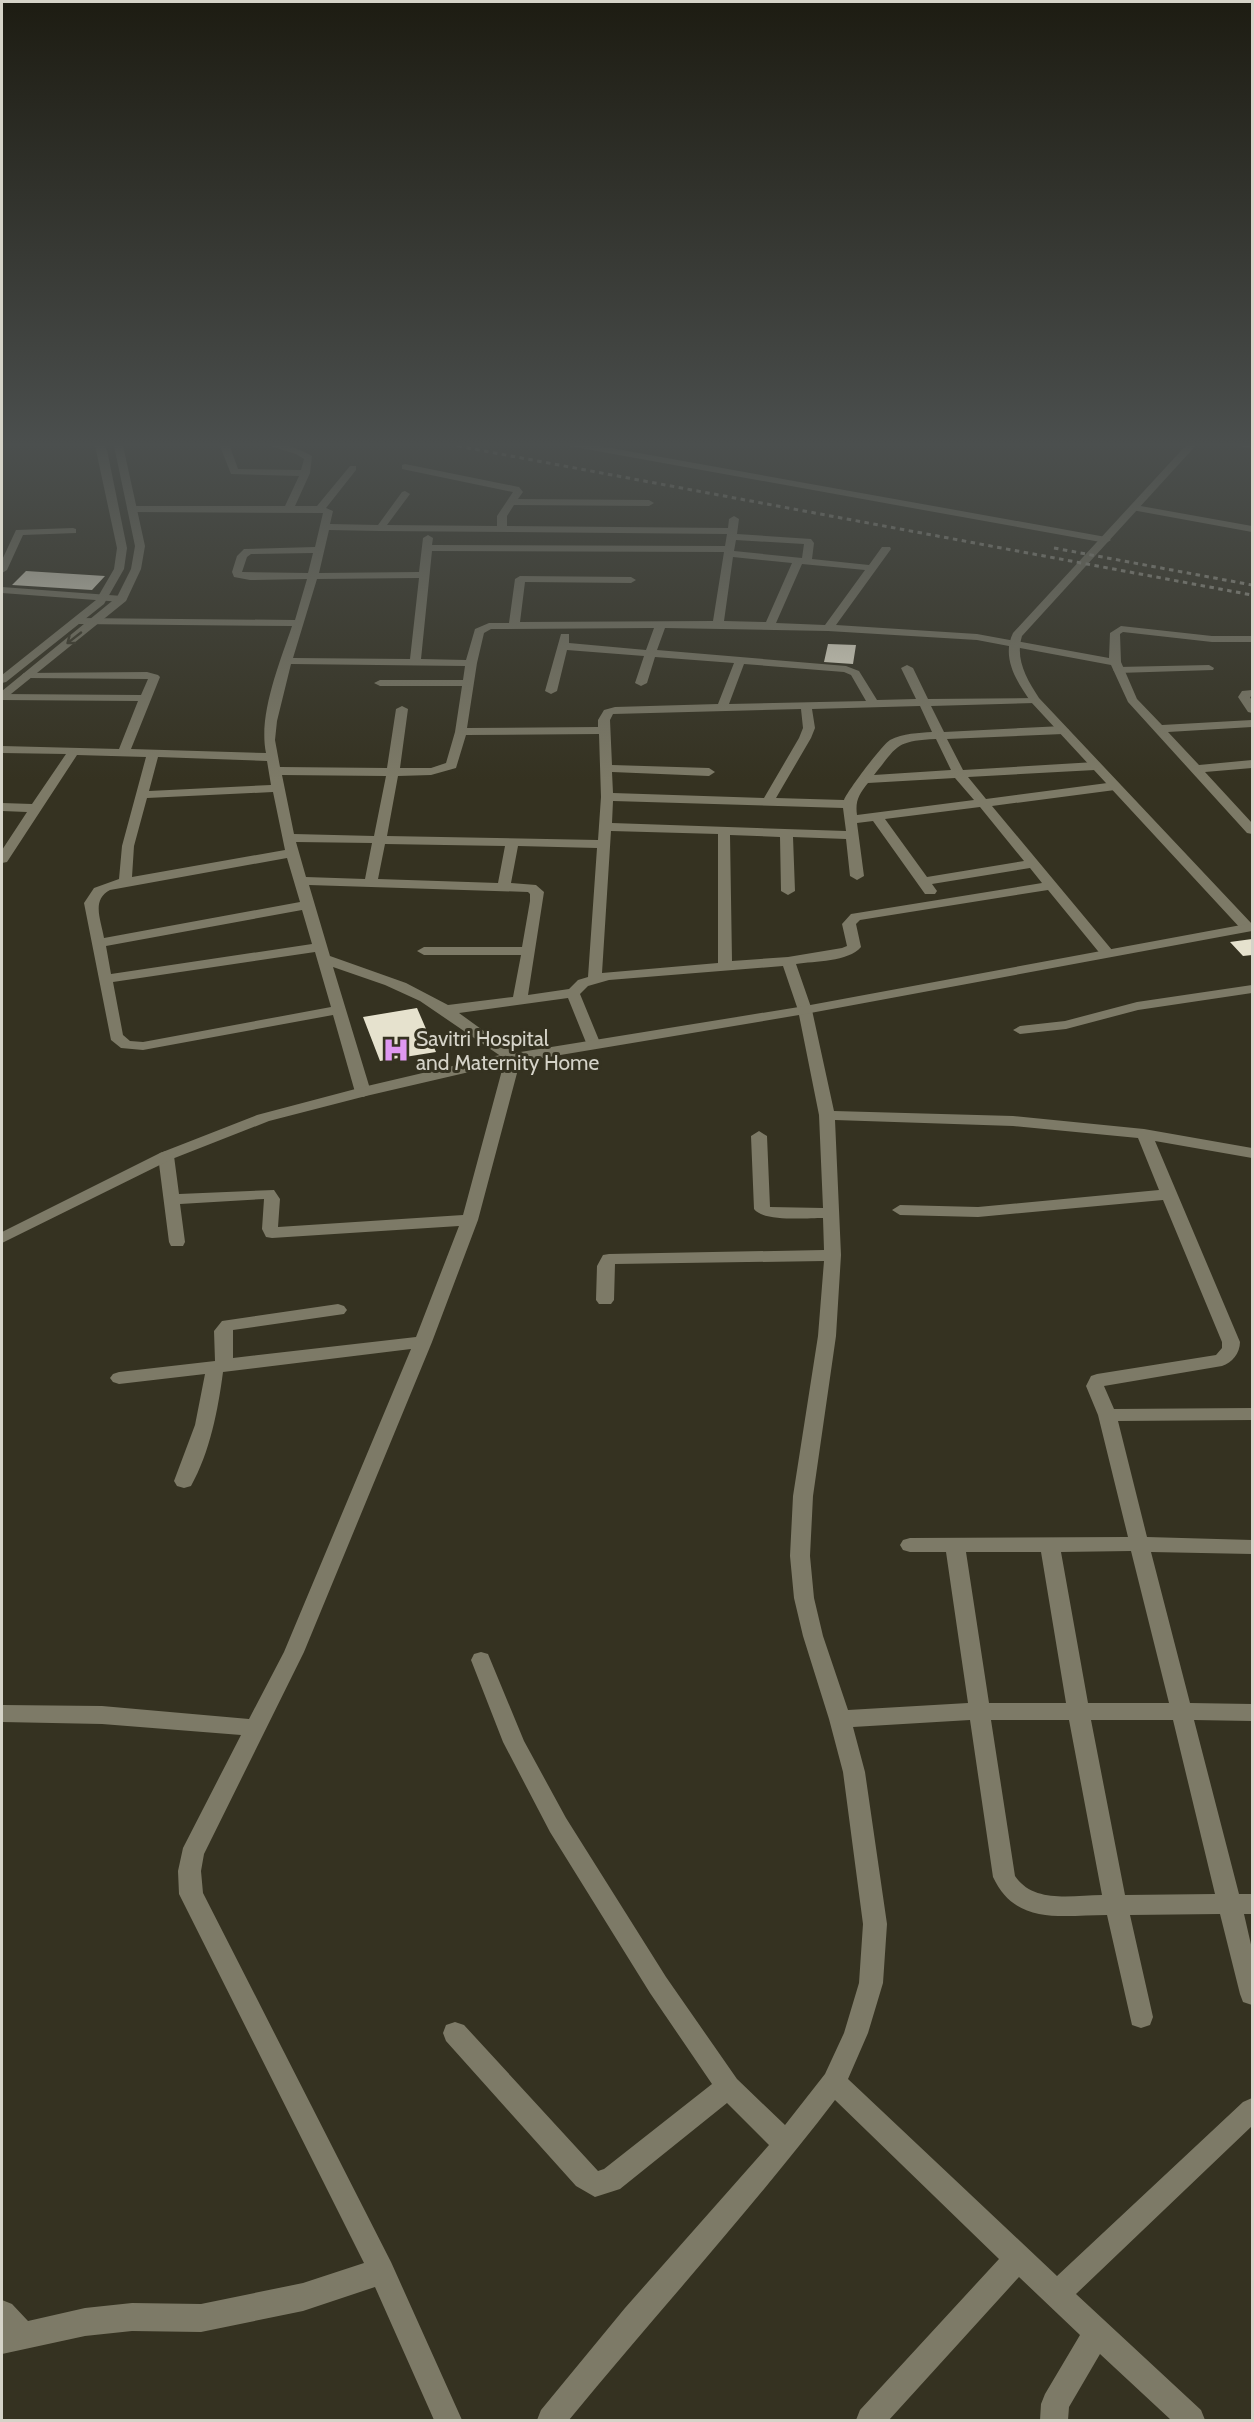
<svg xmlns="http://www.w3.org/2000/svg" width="1254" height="2422" font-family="Cabin,sans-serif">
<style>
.building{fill:#e6e2ce}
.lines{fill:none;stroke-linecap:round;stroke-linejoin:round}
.service{fill:#7d7a67;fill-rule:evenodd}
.minor{fill:#7d7a67;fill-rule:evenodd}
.tertiary{fill:#7d7a67;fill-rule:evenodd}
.secondary{fill:#7d7a67;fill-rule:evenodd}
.rail{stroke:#9d9b8e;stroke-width:3;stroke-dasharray:4.5 4.5;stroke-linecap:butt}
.oneway{stroke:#3c3928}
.labels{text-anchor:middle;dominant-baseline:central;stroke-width:6;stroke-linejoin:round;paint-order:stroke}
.poi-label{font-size:21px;fill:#d5d3c8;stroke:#353221;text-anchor:start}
</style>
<rect width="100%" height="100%" fill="#353221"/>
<path class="building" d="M26,571l79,5 -13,14 -80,-5z
M828,644l28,1 -3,19 -29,-2z
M1252,939v16l-9,1 -13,-14z
M417,1008l19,44 -56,9 -17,-44z"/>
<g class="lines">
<path class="service" d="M1209,665l5,3 -1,2 -95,3 -5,-3 5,-3z"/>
<path class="minor" d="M112,441h31c-7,5 -24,5 -31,0z
M218,441h10l10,28 63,1 3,-11 -8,-5 -41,-13c19,0 40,5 57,15l-2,17 -15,33h22l33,-40h6v4l-30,38 7,3 -3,13 48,1 24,-33 3,-1 5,3 -23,31 110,1v-10l16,-24 -111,-23v-4l3,-1 114,23 4,5 -5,7 131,1 5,3 -5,3 -135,-1 -7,11v10l221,2 1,-9 5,-3 5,3 -2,15 74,5 3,4 -2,16 57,6 13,-18h8l1,2 -55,76 141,9 132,24 1,-25 11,-7 91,10h40v6h-40l-89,-10 -3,2 1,28 16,37 25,26 90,-5v7l-84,5 31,33 53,-5v8l-47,4 47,51v11l-5,-1 -119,-131 -17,-37 -134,-25 -149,-9 -163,-3 -8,22 189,16 13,5 18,29 39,-1 -15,-31 6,-3 6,3 15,31 111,-1v4l-4,1 -104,3 13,26 119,-6 6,4 -6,4 -116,5 16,31 132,-8 6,4 -6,4 -127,7 18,22 129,-17 6,4 -6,4 -123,16 120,144 2,3 -2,3h-10l-54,-66 -188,30 -4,4 5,23c-13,15 -46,14 -65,17l16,46 22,101 179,5 131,13 108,19v10l-97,-17 85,201c0,11 -8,21 -18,24l-118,20 10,23 138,-1v12l-134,1 29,116 105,3v14l-101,-2 39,151 62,1v17l-58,-1 45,174h13v20h-8l8,35v56l-9,-3 -3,-8 -20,-80 -90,1 23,102 -3,8 -9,3 -9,-3 -25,-110c-46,0 -91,11 -114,-38l-23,-157 -117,7 12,45 22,152 -4,59 -15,50 -20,46 209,197 186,-174 9,-4v28l-176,168 125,116 4,10h-34l-71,-66 -31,53 -1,13h-28l1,-16 4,-10 35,-59 -61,-58 -130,143h-33l4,-10 139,-151 -164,-159c-84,110 -178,213 -266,320h-32l4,-10 84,-102 144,-163 -42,-42 -107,86 -25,8 -19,-11 -130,-145 -3,-8 3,-8 9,-3 9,3 134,146 6,-2 108,-85 -62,-91 -100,-161 -47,-90 -32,-82 3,-6 7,-2 7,2 36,87 42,77 100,159 71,102 48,46 40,-51 19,-41 15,-50 4,-59 -20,-152 -14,-53 -26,-83 -9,-38 -4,-42 3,-60 25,-160 6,-75 -209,3 -1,36 -3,4h-12l-3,-4 1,-34 6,-11 6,-1 215,-4 -1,-32c-17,0 -59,4 -69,-9l-3,-73 8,-5 8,5 3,71 53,1 -4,-93 -21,-105 -15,-44 -174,14 -21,6 -8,8 21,51 -7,4 -7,-4 -19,-47 -109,15 62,45 -43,162 -46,122 -128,310 -100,202 -3,17 2,22 188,369 71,158h-28l-59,-133 -72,24 -102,21 -69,-1 -47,5 -83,18v-54l10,4 16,17 57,-13 47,-5 69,1 102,-21 61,-20 -185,-369 -1,-23 5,-23 58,-113 -139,-11 -100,-2v-17l100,1 147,13 35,-67 127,-303 -188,23c-5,38 -13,80 -32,114l-7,2 -7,-2 -3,-5 21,-56 10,-51 -86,10 -6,-2 -3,-4 3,-4 6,-2 96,-11 -1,-30 8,-10 116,-17 6,2 3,4 -3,4 -111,16v28l183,-21 43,-111 -187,12 -6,-1 -4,-8 2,-30 -84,5 5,38 -2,4h-12l-2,-4 -11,-86 2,-3 6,-2 8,5 5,38 95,-4 6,9 -2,28 185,-12 42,-156 -85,-58 -35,-16 -52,-18 38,125 -3,3 -5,2 -8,-5 -22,-77 -190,35 -22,-2 -10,-8 -27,-137 10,-15 25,-9 3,-33 24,-89 -69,-2 -70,107 -5,1v-13l25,-38 -25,-1v-8l30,1 34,-50 -64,-1v-7l117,3 19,-48 -136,-1v-6l139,1 7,-16 -120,-1 -6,-3 2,-2 123,-1 11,3 2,2 -29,72 135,4c-8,-38 14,-91 26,-127l-215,-2 -5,-3 5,-3 218,2 12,-41 -57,1 -16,-3 -2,-5 5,-16 7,-7 71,-2 8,-34 -191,-1 -5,-3 5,-3h153l14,-30 -68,-2zM329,530l51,1 347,3 -2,12 -293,-1 1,-7 -5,-3 -5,3 -4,34 -100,1zM736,540l68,4 -2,14 -68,-7zM432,551l292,1 -11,69 -193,1 5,-40 106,1 5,-3 -5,-3 -111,-1 -5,3 -6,44h-20l-14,6 -9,31 -45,-1zM313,553l-5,20 -66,-1 5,-15 4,-3zM733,557l59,6 -26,59 -42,-1zM802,564l63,6 -40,55 -49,-2zM419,578l-9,81 -117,-1 24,-79zM654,628l-8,22 -77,-7v-9h-8l-16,57 6,3 6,-3 10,-41 77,6 -9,27 6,3 6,-3 8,-26 79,6 -16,41 -103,3 -11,3 -6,10v7l-131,1 10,-65 7,-30 7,-4zM291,664l174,2 -2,14h-83l-6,3 6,3h82l-7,46 -9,31 -15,5h-31l8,-59 -6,-3 -6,3 -9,59 -107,-1 -5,-27 2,-19zM744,664l100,8 7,3 15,26 -137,3zM920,706l12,26c-13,1 -29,1 -42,8 -8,5 -42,50 -46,60l-68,-2 35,-60 4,-10 -3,-19zM801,709l2,19 -4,10 -35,60 -151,-5 -1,-21 97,4 6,-4 -6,-4 -97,-3 -2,-45 3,-6zM599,734l2,63 -3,43 -211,-4 11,-60 33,-1 25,-7 10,-33zM936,739l15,31 -77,5c24,-30 22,-34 62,-36zM158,757l109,4 4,24 -122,6zM282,775l104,1 -12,60 -80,-2zM955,778l19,22 -117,15c-2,-14 2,-21 11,-32zM273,792l12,58 -153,27 2,-31 13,-48zM613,801l230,7 3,23 -234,-8zM980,807l44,54 -97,16 -42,-58zM873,821l52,73h10l2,-3 -5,-7 98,-16 12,15 -191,31 -9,10 5,22 -5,2 -54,9 -56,4 -2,-126 50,2 1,54 7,4 7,-4 -2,-54 53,2 4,37 7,4 7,-4 -7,-53zM611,831l107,3v129l-116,10zM296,842l76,1 -7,36 -59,-2zM385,844l120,2 -7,37 -120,-4zM518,846l79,2 -9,129 -10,3 -9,9 -41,6 16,-103 -8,-7 -25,-2zM287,858l13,44 -196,36c-3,-18 -13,-38 6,-48zM309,885l219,7 2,2v7l-8,46h-98l-7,4 7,4h97l-8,42 -65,8 -42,-22 -76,-27zM302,910l10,34 -201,30 -5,-28zM315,952l16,55 -188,35 -13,-1 -7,-6 -10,-53zM835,1120l178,6 125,12 21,52 -181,17 -78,-2 -8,5 8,5 78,2 185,-17 59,142v6l-6,7 -119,19 -6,2 -5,10 12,29 30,122 -218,1 -7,2 -3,5 3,5 7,2h36l22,151 -120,7 -25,-74 -9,-38 -4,-42 3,-60 23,-160 5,-81zM1131,1551l38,152h-81l-27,-151zM966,1552h75l25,151h-77zM991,1720h78l33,175c-29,0 -68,9 -87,-19zM1091,1720h82l42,174 -90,1z
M553,441h19l534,96 5,3 -5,3 -548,-99z
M1217,441l35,2v6z
M1135,505l117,21v6l-120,-22v-4z
M73,528l3,1v4l-53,2 -16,35 -5,3v-13l14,-30z
M2,587l120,9 5,3 -5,3 -120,-9z
M1252,690v6l-2,1 2,4v12l-4,-1 -10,-15 4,-6z
M1252,985v8l-114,17 -72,19 -46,5 -7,-4 7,-4 45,-5 72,-19z"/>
<path class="tertiary" d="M94,441h8l5,9 20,98 -3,21 -20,35 -98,78 -4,1v-8l94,-75 18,-31 3,-21z
M113,441h9l23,105 -4,23 -15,32 -120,97 -4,1v-8l115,-94 14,-28 4,-23z
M1190,441h10l-178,195c-7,23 4,42 17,62l213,226v6h-10l-211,-228c-14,-20 -30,-44 -18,-69z"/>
<path class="secondary" d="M1252,923v8l-447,83 -310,52 -129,30 -97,25 -97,38 -170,84v-11l158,-79 97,-38 106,-28 132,-31 310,-50z"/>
<path class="rail" d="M431,441l821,154
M1054,548l198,37"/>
</g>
<defs><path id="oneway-shaft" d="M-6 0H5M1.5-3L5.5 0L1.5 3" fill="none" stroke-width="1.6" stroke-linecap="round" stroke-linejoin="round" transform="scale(1.5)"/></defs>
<use class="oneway" href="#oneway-shaft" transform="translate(74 638) rotate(142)"/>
<linearGradient id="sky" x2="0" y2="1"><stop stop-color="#1d1c12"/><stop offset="0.57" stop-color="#4b4f4e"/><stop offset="1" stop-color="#4b4f4e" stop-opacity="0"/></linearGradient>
<rect width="1254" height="780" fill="url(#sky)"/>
<defs>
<symbol id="hospital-bare" viewBox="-9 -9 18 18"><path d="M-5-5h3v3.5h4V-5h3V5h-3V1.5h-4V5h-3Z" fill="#df98f1" stroke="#353221" stroke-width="2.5" paint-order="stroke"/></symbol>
</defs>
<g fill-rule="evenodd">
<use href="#hospital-bare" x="377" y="1031" width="38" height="38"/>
</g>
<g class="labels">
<g class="poi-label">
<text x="416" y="1038">Savitri Hospital<tspan x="416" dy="24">and Maternity Home</tspan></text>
</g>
</g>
<rect width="1254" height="2422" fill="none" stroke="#d5d3c8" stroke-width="6"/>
</svg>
